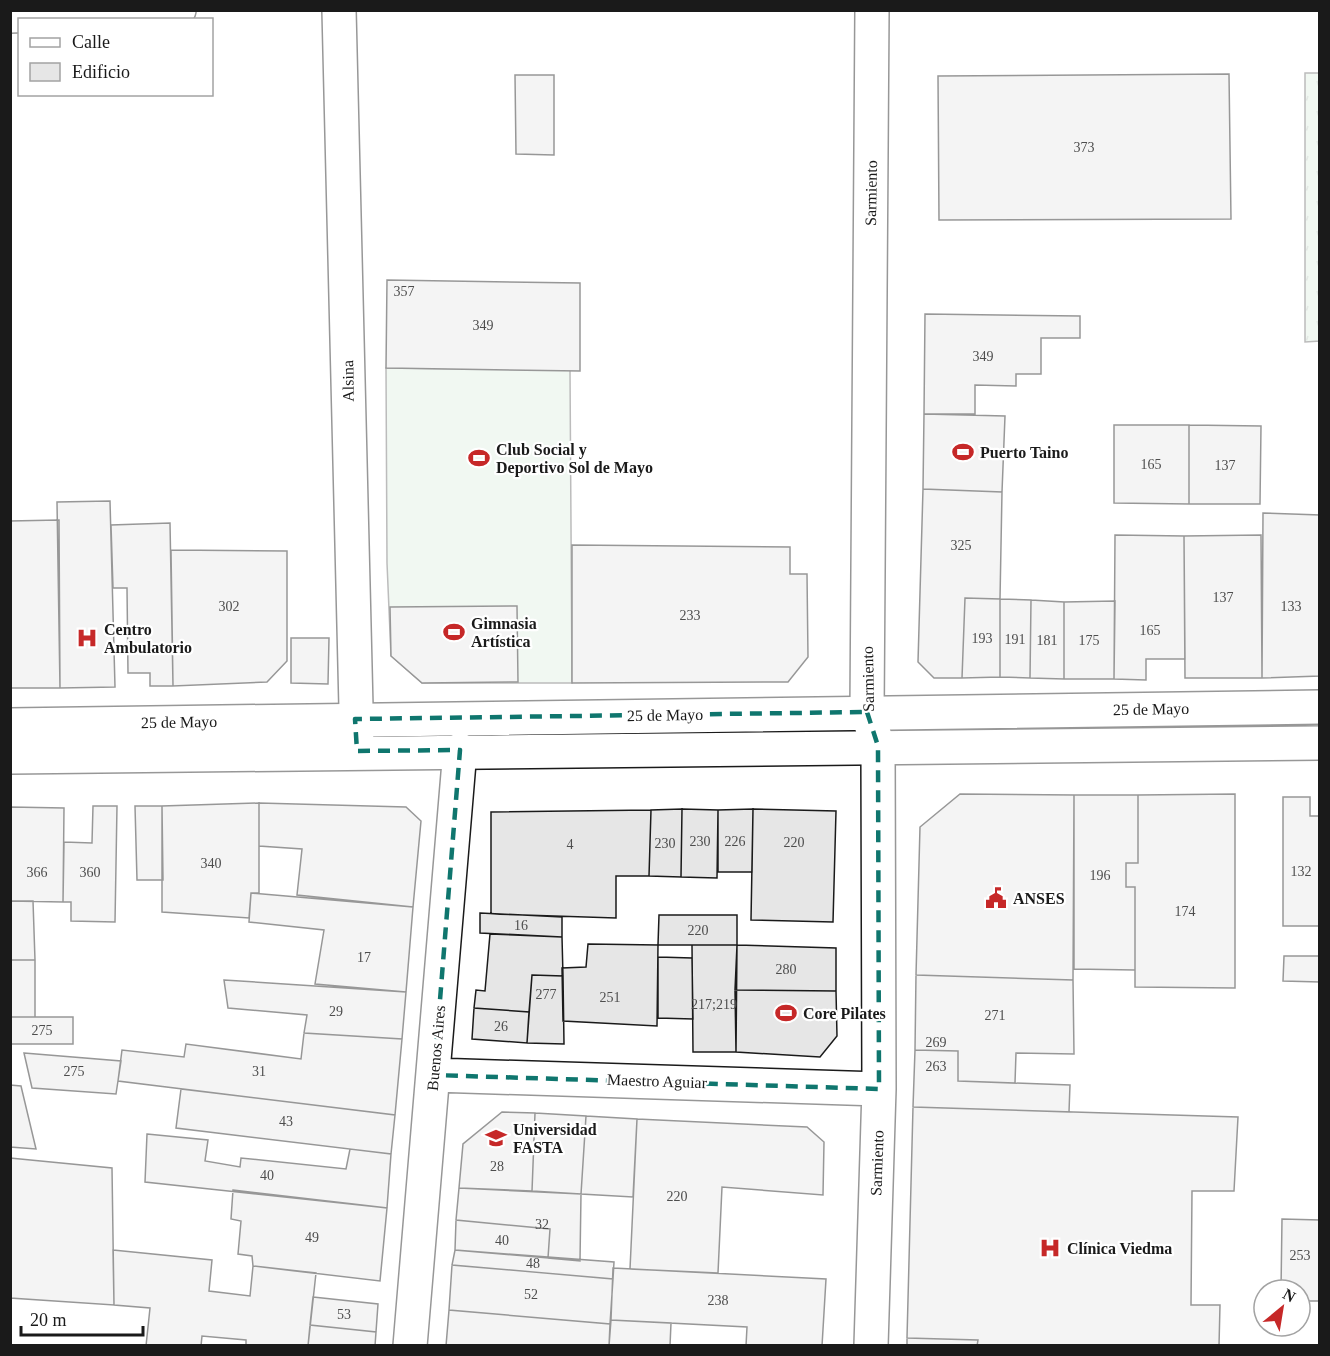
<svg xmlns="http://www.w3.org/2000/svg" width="1330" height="1356" font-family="Georgia,serif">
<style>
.grass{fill:url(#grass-tufts);stroke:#6a6a6a;stroke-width:1.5}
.pitch{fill:#e0efe3;stroke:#6a6a6a;stroke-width:1.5}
.building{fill:#e6e6e6;stroke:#1a1a1a;stroke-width:1.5}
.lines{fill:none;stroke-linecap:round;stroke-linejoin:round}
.minor-casing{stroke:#1a1a1a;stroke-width:36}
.secondary-casing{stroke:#1a1a1a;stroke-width:36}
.minor{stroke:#fff;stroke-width:33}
.secondary{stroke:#fff;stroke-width:33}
.marked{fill:none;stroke:#0f766e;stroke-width:4.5;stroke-dasharray:12 8;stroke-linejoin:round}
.labels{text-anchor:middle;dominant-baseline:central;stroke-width:4.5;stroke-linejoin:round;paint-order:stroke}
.number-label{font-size:14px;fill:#4d4d4d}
.street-label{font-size:16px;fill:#1a1a1a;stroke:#fff}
.poi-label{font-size:16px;font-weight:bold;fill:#1a1a1a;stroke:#fff;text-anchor:start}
</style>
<defs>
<pattern id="grass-tufts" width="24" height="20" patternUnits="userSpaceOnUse" patternTransform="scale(1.5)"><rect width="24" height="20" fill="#e0efe3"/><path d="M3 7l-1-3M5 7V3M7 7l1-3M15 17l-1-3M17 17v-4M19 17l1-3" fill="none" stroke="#c0ccc2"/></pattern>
</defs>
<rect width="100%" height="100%" fill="#fff"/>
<path class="grass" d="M1305,73h14l1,268 -15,1z
M1320,722l-1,8 -370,2 4,-5z"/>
<path class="pitch" d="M386,368l184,2 2,313h-150l-31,-27 -4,-93z"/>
<path class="building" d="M1229,74l2,145 -292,1 -1,-144z
M515,75h39v80l-38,-1z
M387,280l193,3v88l-194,-3z
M925,314l155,2v22h-39v36h-25v12l-41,-1v29h-51z
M924,414l81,2 -3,76 -79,-3z
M1114,425h75v79l-75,-1z
M1189,425l72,1 -1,78h-71z
M923,489l79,3 -2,107 -35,-1 -3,80h-28l-16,-16z
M110,501l5,186 -55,1 -3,-186z
M1263,513l57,2v161l-58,2z
M59,520l1,168h-50v-167z
M170,523l3,163h-23v-13h-22l-1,-85h-14l-2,-63z
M1115,535l69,1 1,123h-39v21l-32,-1z
M1261,535l1,143h-77l-1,-142z
M572,545l218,2v27h17l1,83 -20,25 -216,1z
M171,550l116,1v110l-20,21 -94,4z
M965,598l35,1v78l-38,1z
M1000,599l31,1 -1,78 -30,-1z
M1031,600l33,2v77l-34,-1z
M1115,601l-1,78h-50v-77z
M517,606l1,76 -96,1 -31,-27 -1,-49z
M291,638h38l-1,46 -37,-1z
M960,794l114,1 -1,185 -157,-5 4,-148z
M1235,794v194l-100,-1v-100h-9v-24h12v-68z
M1074,795h64v68h-12v24h9v83l-61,-1z
M1283,797h27v19h10v110h-37z
M259,803l147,4 15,14 -8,86 -116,-12 5,-46 -43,-3z
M259,803v90h-8l-2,25 -87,-6v-106z
M93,806h24l-2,116 -44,-1v-19h-8l1,-60 28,1z
M135,806h27l1,74h-26z
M10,807l54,1 -1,94 -53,-1z
M682,809l-1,68 -32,-1 2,-66z
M682,809l36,1 -1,68 -36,-1z
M753,809l83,2 -3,111 -82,-2z
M753,809l-1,63h-34v-62z
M651,810l-2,66h-33v42l-125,-4v-102z
M251,893l162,14 -7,85 -91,-8 9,-54 -75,-8z
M10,901h23l2,59h-25z
M480,913l82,4v20l-82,-4z
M659,915h78v30h-79z
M490,934l72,3 1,39 -31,-1 -3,37 -55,-4 2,-18 9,1z
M588,944l70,1 -1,81 -94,-5 -1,-53 24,-1z
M692,945h45l-1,107h-43z
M737,945l99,3v43l-101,-1z
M1284,956h36v26l-37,-1z
M658,957l34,1 1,61 -35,-1z
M10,960h25v57h-25z
M532,975l31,1 1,68 -37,-1z
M916,975l157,5 1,74 -58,-1 -1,30 -57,-2v-30l-43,-1z
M224,980l182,12 -4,47 -98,-6 3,-18 -79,-7z
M735,990l101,1 1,45 -17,21 -84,-5z
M474,1008l55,4 -2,31 -55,-4z
M10,1017h63v27h-62z
M304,1033l98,6 -7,76 -277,-34 4,-31 62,7 2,-13 115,15z
M915,1050l43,1v30l112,4 -1,27 -156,-5z
M24,1053l97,8 -5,33 -84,-6z
M10,1085l11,1 15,63 -26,-2z
M181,1089l214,26 -4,39 -215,-26z
M913,1107l325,10 -4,74h-42l-1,114h29l-1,41h-242l1,-6 -71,-2z
M502,1112l33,1 -3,78 -73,-3 4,-44z
M535,1113l51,3 -5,78 -49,-3z
M586,1116l51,3 -4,78 -52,-3z
M637,1119l170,8 17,15 -1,53 -101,-8 -4,86 -88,-4z
M147,1134l61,6 -3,21 35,6 1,-9 105,11 4,-20 41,5 -4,54 -242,-26z
M10,1158l102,10 2,137 -104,-7z
M459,1188l122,6 -1,67 -32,-3 2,-29 -94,-9z
M233,1190l154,18 -7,73 -127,-15 -1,-10 -14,-2 3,-33 -10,-2z
M1282,1219l38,1v81h-20v-11h-19z
M456,1220l94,9 -2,29 -93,-8z
M113,1250l99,10 -3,31 41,5 3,-30 63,7 -8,73h-62v-6l-44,-4 -1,10h-55l4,-38 -36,-3z
M455,1250l159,12 -1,17 -161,-14z
M452,1265l161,14 -3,45 -161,-14z
M613,1268l213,11 -4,67h-76l1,-19 -136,-7z
M313,1297l65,7 -2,28 -66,-7z
M449,1310l161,14 -1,22h-163z
M611,1320l60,3 -1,23h-61z
M310,1325l66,7 -1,14h-67z
M907,1338l71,2 -1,6h-70z"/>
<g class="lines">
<defs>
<path id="minor" d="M339,10l18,739
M10,16l169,-6
M434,1075l445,14
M410,1346l50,-596
M871,1346l8,-257 -1,-343 -11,-34 5,-702"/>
<path id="secondary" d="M10,725l1310,-18
M10,757l1310,-14"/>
</defs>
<use href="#minor" class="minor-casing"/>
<use href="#secondary" class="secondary-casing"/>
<use href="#minor" class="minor"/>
<use href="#secondary" class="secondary"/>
</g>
<path d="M0 0H1330V1356H0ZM867,712l11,34 1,343 -445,-14 26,-325 -103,1 -2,-32z" fill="#fff" fill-opacity=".55" fill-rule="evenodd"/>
<path class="marked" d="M867,712l11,34 1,343 -445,-14 26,-325 -103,1 -2,-32z"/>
<defs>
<symbol id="stadium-bare" viewBox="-9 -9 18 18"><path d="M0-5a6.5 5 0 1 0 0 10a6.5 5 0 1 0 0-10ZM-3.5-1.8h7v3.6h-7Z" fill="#c62828" stroke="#fff" stroke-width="2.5" paint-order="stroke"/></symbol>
<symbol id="hospital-bare" viewBox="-9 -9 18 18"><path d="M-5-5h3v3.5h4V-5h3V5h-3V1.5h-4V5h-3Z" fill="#c62828" stroke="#fff" stroke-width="2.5" paint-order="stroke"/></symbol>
<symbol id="civic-bare" viewBox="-9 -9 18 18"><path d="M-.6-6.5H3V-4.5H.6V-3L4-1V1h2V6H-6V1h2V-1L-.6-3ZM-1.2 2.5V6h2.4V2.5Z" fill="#c62828" stroke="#fff" stroke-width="2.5" paint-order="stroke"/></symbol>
<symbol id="university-bare" viewBox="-9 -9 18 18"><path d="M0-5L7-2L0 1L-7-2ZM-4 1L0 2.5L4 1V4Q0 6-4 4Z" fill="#c62828" stroke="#fff" stroke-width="2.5" paint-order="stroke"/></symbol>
</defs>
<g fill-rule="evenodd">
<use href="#stadium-bare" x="948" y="437" width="30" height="30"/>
<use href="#stadium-bare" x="464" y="443" width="30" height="30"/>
<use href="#stadium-bare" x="439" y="617" width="30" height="30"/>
<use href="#hospital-bare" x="72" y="623" width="30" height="30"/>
<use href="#civic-bare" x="981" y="883" width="30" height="30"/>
<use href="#stadium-bare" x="771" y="998" width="30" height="30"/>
<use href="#university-bare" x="481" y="1123" width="30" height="30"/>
<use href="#hospital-bare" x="1035" y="1233" width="30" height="30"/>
</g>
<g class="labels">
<g class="number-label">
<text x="1084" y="147">373</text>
<text x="404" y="291">357</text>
<text x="483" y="325">349</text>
<text x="983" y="356">349</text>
<text x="1151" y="464">165</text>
<text x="1225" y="465">137</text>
<text x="961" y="545">325</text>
<text x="1223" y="597">137</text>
<text x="229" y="606">302</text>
<text x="1291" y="606">133</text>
<text x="690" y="615">233</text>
<text x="1150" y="630">165</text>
<text x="982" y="638">193</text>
<text x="1015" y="639">191</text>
<text x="1047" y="640">181</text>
<text x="1089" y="640">175</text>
<text x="700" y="841">230</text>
<text x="735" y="841">226</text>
<text x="794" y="842">220</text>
<text x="665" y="843">230</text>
<text x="570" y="844">4</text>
<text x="211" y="863">340</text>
<text x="1301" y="871">132</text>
<text x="37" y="872">366</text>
<text x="90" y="872">360</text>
<text x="1100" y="875">196</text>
<text x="1185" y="911">174</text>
<text x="521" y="925">16</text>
<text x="698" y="930">220</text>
<text x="364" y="957">17</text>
<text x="786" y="969">280</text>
<text x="546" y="994">277</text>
<text x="610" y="997">251</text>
<text x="714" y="1004">217;219</text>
<text x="336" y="1011">29</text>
<text x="995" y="1015">271</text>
<text x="501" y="1026">26</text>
<text x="42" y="1030">275</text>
<text x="936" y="1042">269</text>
<text x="936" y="1066">263</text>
<text x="74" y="1071">275</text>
<text x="259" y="1071">31</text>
<text x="286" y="1121">43</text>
<text x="497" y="1166">28</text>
<text x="267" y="1175">40</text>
<text x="677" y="1196">220</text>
<text x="542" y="1224">32</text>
<text x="312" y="1237">49</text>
<text x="502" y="1240">40</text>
<text x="1300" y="1255">253</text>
<text x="533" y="1263">48</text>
<text x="531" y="1294">52</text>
<text x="718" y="1300">238</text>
<text x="344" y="1314">53</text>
</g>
<g class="street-label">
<text transform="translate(871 193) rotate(-89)">Sarmiento</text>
<text transform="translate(348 381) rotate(-91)">Alsina</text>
<text transform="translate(868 679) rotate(-91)">Sarmiento</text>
<text transform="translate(1151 709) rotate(-1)">25 de Mayo</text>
<text transform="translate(665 715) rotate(-1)">25 de Mayo</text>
<text transform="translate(179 722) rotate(-1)">25 de Mayo</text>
<text transform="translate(436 1048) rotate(-85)">Buenos Aires</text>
<text transform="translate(657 1081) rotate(2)">Maestro Aguiar</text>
<text transform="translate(877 1163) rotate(-88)">Sarmiento</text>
</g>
<g class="poi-label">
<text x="496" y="449">Club Social y<tspan x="496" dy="18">Deportivo Sol de Mayo</tspan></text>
<text x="980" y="452">Puerto Taino</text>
<text x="471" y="623">Gimnasia<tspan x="471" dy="18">Artística</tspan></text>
<text x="104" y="629">Centro<tspan x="104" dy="18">Ambulatorio</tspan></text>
<text x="1013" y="898">ANSES</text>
<text x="803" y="1013">Core Pilates</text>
<text x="513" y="1129">Universidad<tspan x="513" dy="18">FASTA</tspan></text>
<text x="1067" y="1248">Clínica Viedma</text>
</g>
</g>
<rect width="1330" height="1356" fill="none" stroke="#1a1a1a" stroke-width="24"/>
<rect x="18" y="18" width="195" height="78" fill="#ffffff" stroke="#a3a3a3" stroke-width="1.5"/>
<rect x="30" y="38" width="30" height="9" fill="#ffffff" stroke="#a3a3a3" stroke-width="1.5"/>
<text x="72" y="48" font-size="18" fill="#1a1a1a">Calle</text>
<rect x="30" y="63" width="30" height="18" fill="#e6e6e6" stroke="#a3a3a3" stroke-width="1.5"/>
<text x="72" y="78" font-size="18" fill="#1a1a1a">Edificio</text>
<g transform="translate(1282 1308) rotate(30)"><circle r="28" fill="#ffffff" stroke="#a3a3a3" stroke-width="1.5"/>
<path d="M0-4.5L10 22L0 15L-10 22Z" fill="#c62828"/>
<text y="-9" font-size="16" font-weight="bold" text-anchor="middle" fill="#1a1a1a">N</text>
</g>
<path d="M21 1326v9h122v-9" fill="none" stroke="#1a1a1a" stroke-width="3"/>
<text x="30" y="1326" font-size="18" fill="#1a1a1a" stroke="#ffffff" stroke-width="4.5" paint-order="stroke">20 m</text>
</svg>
